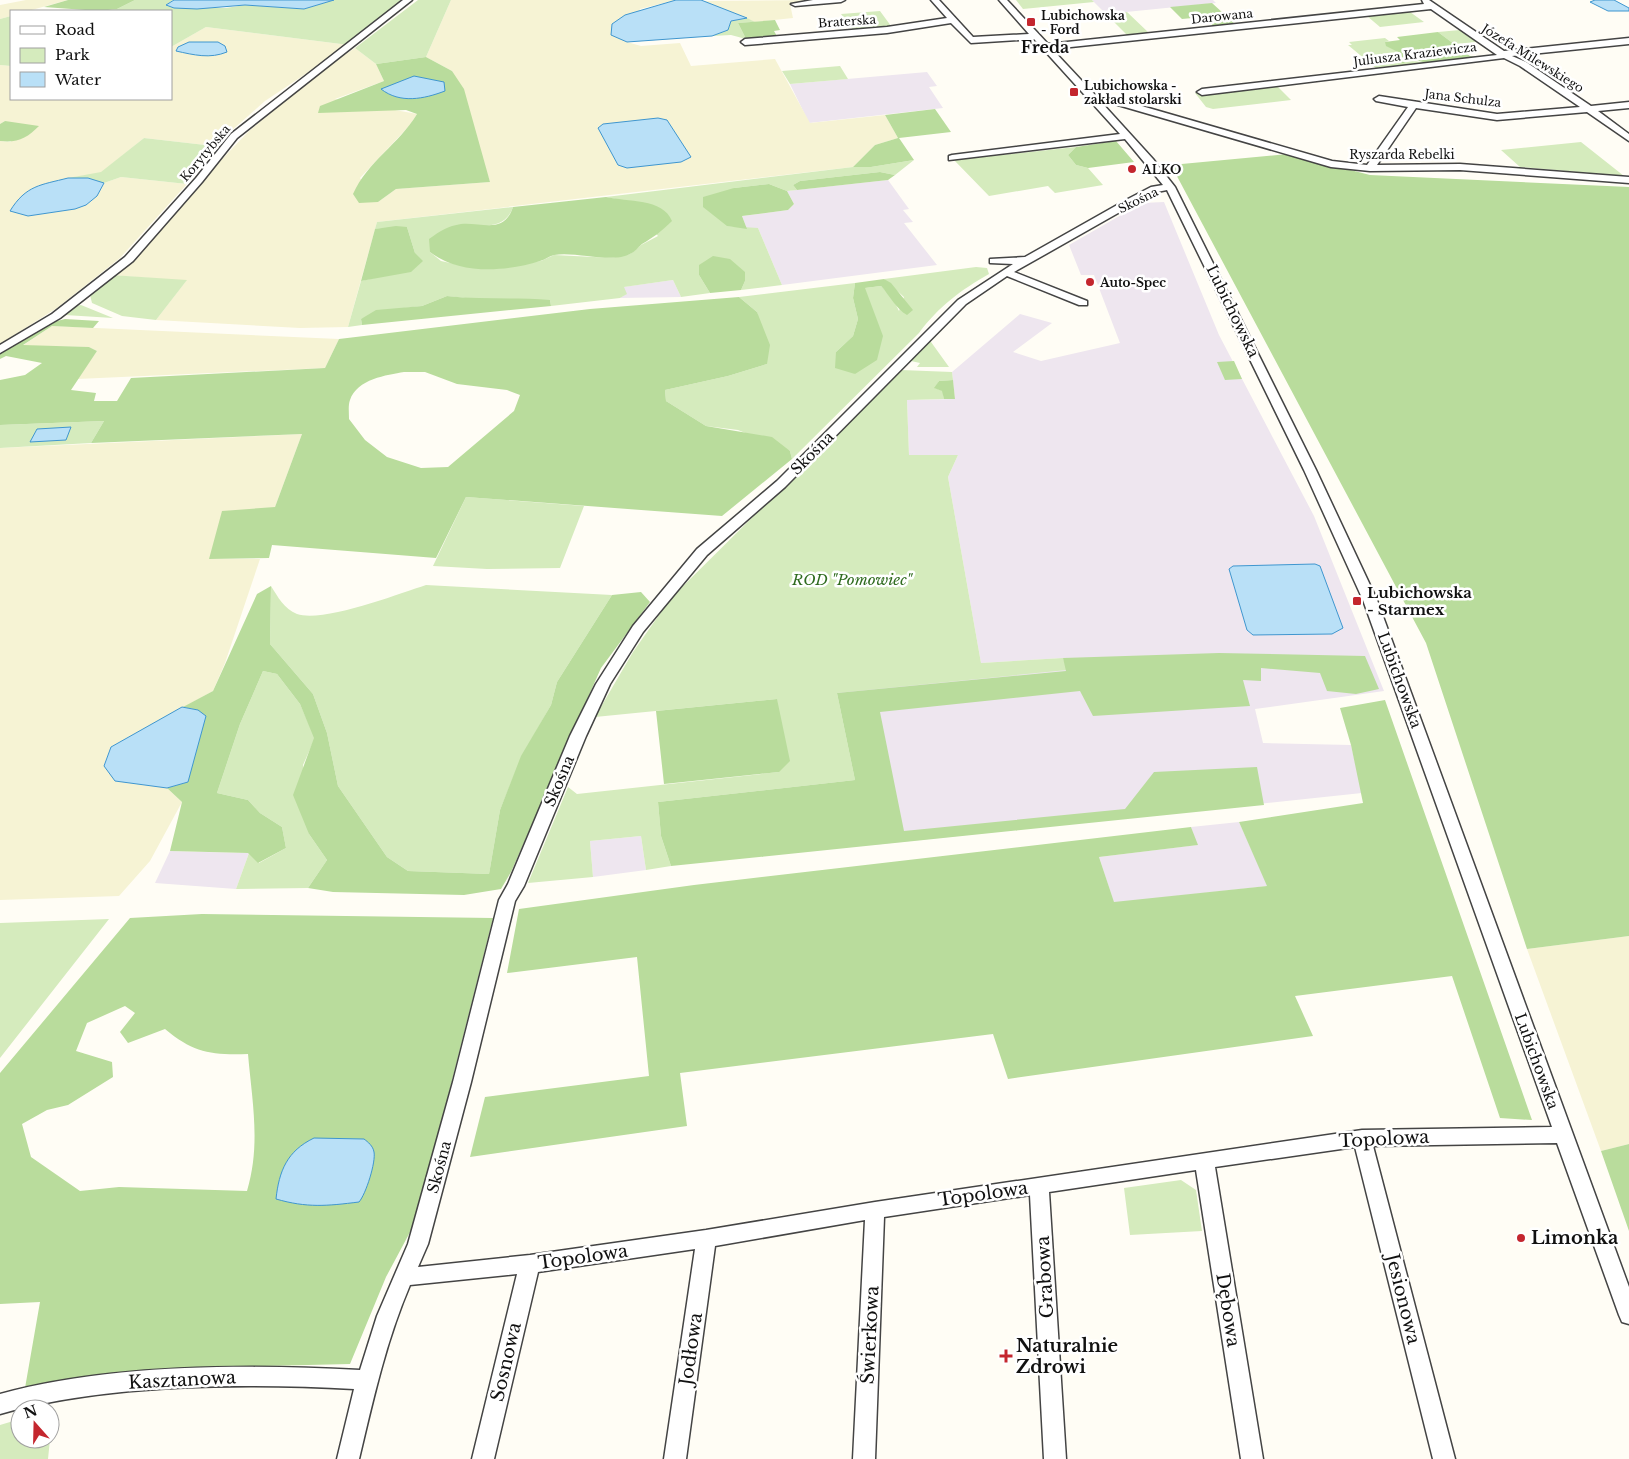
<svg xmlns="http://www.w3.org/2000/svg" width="1629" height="1459" font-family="'Libre Baskerville',serif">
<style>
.industrial{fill:#eee6ef}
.farmland{fill:#f6f3d4}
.green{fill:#d5ebbd}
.forest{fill:#b9dc9c;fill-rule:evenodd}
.water{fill:#b9e0f7;stroke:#3f96cf}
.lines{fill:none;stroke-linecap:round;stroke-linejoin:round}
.minor-casing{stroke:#444;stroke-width:3}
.minor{fill:#fff;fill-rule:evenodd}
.poi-dot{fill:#c4262e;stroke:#fff;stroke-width:2}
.labels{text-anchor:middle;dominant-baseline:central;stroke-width:5;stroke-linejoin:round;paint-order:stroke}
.far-poi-label{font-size:12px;font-weight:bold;fill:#111;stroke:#fff;text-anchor:start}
.far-street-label{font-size:12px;fill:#111;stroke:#fff}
.street-label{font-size:15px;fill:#111;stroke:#fff}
.park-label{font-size:15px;font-style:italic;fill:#2f6b1f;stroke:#fff}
.poi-label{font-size:15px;font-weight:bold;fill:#111;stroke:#fff;text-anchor:start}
.far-district-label{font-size:16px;font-weight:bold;fill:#111;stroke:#fff}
.near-street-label{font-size:18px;fill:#111;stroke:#fff}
.near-poi-label{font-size:18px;font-weight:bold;fill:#111;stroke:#fff;text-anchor:start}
</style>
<rect width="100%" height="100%" fill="#fffdf5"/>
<path class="industrial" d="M1092,0h121l3,3 -110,11z
M927,72l10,14 -8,1 14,21 -134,15 -19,-39z
M888,180l21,29 -6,1 10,12 -9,1 33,42 -155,20 -24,-57 -11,1 -5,-13 46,-6 6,-6 -7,-13z
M1164,202l55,133 95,181 70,175 -129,18 8,34 88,2 11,48 -489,52 -36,-152 226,-35 -82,5 -33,-186 10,-22h-49l-2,-55 48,-1 -3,-27 68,-58 32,9 -39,29 28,9 79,-18 -26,-68h-13l-12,-30 73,-42z
M673,280l8,17 -61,1 6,-4 -3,-7z
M1239,822l29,64 -154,17 -15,-46 98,-12 -6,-18z
M641,836l5,34 -53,7 -3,-36z
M170,851l33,1 46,1 -13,36 -81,-6z"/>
<path class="farmland" d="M26,0h42l-40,11h-17v5l-11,3v-14z
M451,0h225l-36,9 -13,33 14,4 39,-3 11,23 84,-7 35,64 75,-8 13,23 -23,7 -22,22 -476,55 -29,105 -48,1 -144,-8 30,-39 -75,-6 138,-144 77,-64 29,-19 21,16 8,17 -49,18 82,15 -7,11 -50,53 18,24 18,-13 94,-7 -38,-111 -26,-14z
M702,1l116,-1 1,1 -29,3 3,14 -38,4z
M206,27l143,18 -84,56 -51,45 -70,-8 -43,35 -33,5 -40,38 47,-7 11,-4 11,-9 7,-13 17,-6 66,7 -67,74 -63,50 -57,36v-203l11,1 -6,-21 -5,3v-59l11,1v33h160v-52z
M52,326l287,13 -14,29 -248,11 20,-28 -8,-4 -67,-1z
M302,434l-27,73 -66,52h51l-35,104 -12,28 -102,56 -7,18 12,16 51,7 15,14 -32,59 -31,35 -119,4v-452z
M1629,936v208l-28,7 -74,-202z"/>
<path class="green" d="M135,0h38l-7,5 8,3h52l19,-3 59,4 30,-9h72l-57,45 -143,-18 -35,20v-36h-72l18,-2z
M418,0h33l-25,57 -50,7 -21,-16z
M1016,0h76l2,2 -71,7z
M880,11l11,15 -37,5 -13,-17z
M1127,12l22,21 -22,2 -21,-21z
M1410,12l14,10 -44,5 -13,-11z
M11,16v50l-11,-1v-46z
M747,18l8,4 -17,1 8,16 -15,-4 -19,1 16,-6 3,-9z
M1460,30l17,12 -23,2 -16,-12z
M1385,38l4,3 -4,1 17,12 -14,2 42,8 -52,6 -30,-25h4l-3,-3z
M840,66l8,13 -58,5 -8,-13z
M1275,84l16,16 -78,9 -7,-2 -11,-14z
M144,138l70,8 -27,38 -66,-7 -17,6 -16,-5h-20l33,-6z
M1581,142l43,34 -104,-9 -19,-17z
M1076,147l-8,8 8,10 12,3 15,17 -48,8 -7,-7 -59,10 -35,-36z
M914,160l-19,15 -15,-3 -80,9 -7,4 4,5 -10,1 -18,-7 -35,4 -7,38 31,2 24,57 -41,5 4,-9 -46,-6 11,18 -29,4 -8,-17 -49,7 3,7 -7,4 -69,8 -1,-6h-66l-37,-4 -25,10 -18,2 -43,11 1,6 -14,2 13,-46 22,-5 32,-23 -8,-26 -32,2 2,-7 136,-15c-8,23 -30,19 -50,17l-33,28 11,9 32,7 68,-7 13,-6 60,3 16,-4 11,-9 17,-9 -33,-35 -19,-4 247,-30h18z
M976,267l11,1 2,6c-28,16 -50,32 -70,59l-127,126 -2,-8 -52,-21 -32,-4 -40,-25 -1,-11 63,-14 39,-12 -10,-52 -18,-15 116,-14 -2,15 5,21 -5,17 -17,16 19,22 10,-86 16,-2 12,13 6,12 5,-14 -20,-18z
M111,275l76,5 -31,40 -34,-4 -30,-13 -2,-8z
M81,305l32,13 -48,-3 10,-9z
M928,341l3,1 18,25h-32l3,-4 -9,-2z
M901,370l51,2 1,8 -14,1 -4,7 8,3 1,8 -37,1 2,55h49l-10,22 33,186 82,-5 4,12 -230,23 18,87 -197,22 3,34 10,30 -25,4 -5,-34 -51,5 3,36 -65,6 40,-96 9,7 202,-22 -2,-73 -182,18 38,-65 38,-54z
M104,421l-13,22 -91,5v-23z
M466,497l118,9 -24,62 -73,1 -54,-3z
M426,585l186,10 -55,87 -6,23 -29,51 -22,54 -11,64 -81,-3 -21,-14 -49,-71 -11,-53 -14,-39 -43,-50 1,-58c7,11 13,23 26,28 26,9 101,-20 129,-29z
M263,671l14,3 23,30 15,34 -12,27 6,69 18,26 -19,28 -72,1 13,-36 10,10 27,-15 -4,-21 -22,-14 -12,-13 -31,-7 23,-69z
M109,919l-109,139v-135z
M1181,1180l15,10 6,41 -72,4 -6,-47z
M53,1410l-5,49h-48v-34l20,-6v20h30v-28z"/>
<path class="forest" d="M68,0h67l-18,9 -18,2 -55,-4z
M1212,3l23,21 -21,2 -11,-9 -21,2 -12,-12z
M775,20l5,10 -6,1 4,7 -32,1 -8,-16z
M1438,32l32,24 15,2 -55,6 -22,-6 -3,5h-16l-6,-4 19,-5 -16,-8 -1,-4 15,-2 -3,-3z
M426,57l26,14 12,18 26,93 -94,7 -18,13 -19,1 -6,-9c14,-32 46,-50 64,-80l-11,-4 -88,3 2,-7 64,-25 -8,-17z
M935,109l16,23 -52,6 15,22 -43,7h-18l22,-22 23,-7 -13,-23z
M5,121l34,5c-12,12 -21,17 -39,15v-17z
M1116,141l18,21 -46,6 -12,-3 -8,-10 8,-8z
M1288,154l82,21 259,12v749l-102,13 -101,-306 -255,-478z
M880,172l15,3 -7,5 -91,10 -4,-5 7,-4z
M769,184l18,7 7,13 -6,6 -46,6 5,13 -20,-3 -24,-19v-10l31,-9z
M606,197c21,5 57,1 66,24 -10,10 -18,16 -30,23 -4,3 -7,8 -12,10 -18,10 -54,-3 -76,1 -5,1 -9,5 -14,6 -34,11 -81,14 -110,-9l-1,-13c11,-8 19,-13 32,-15 21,-2 43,11 52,-17z
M396,226l11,1 8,26 8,8 -12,11 -50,9 14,-52z
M713,256l17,3 15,13v9l-4,9 -31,3 -11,-18v-10z
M884,279l7,4 22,27 -6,5c-11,-6 -17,-19 -26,-29l-16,2 18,48 -6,24 -22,14 -20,-6 1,-16 17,-16 5,-17 -5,-21 2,-15z
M447,296c35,4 69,1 103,4l1,6 -189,19 -1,-6 15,-9 46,-4z
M739,297l18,15 13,33 -3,19 -39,12 -63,14 1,11 40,25 66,11 18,14 2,8 -70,57 -256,-19 -30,61 -164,-13 -3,13 -60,1 13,-48 53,-4 27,-73 -211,9 13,-22 -104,4v-45l25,-5 17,-12 -36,-7 -6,3v-7l53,-30 12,-3 34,2 -6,7 -41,-2 -29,19 66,2 8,4 -26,39 25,3 -2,8h23l14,-23 194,-10 14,-29 251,-30zM404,372h21l32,12 50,6 13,5 -6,16 -66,56 -27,1 -34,-11 -22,-17 -16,-21c0,-6 -1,-14 1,-19 7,-21 37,-25 54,-28z
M1234,361l8,18 -17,1 -8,-18z
M953,380l2,19h-11l-2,-8 -8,-3 5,-7z
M271,586l-1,58 43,50 14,39 11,53 49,71 21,14 81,3 11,-64 21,-54 30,-51 6,-23 55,-87 29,-3 9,10 -49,66 -90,204 -10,17 -37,6 -131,-3 -25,-4 19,-28 -18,-26 -16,-39 21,-57 -14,-34 -23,-30 -14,-3 -23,53 -23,69 31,7 12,13 22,14 4,21 -28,15 -10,-10 -78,-2 12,-49 -15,-14 21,-6 10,-72 -15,-3 30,-16 44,-97z
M1219,653l146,3 14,33 -23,5 -29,-3 -7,-18 -59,-5v13l-18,-1 7,26 -157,10 -13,-25 -200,21 24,119 221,-22 29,-37 103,-5 7,38 -593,61 -10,-30 -3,-34 197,-22 -18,-87 229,-22 -3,-13z
M777,699l13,62 -11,11 -115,12 -8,-73z
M1385,700l147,420 -32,-2 -48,-142 -157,20 18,40 -305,43 -15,-45 -313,39 7,53 -217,31 15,-60 164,-21 -12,-119 -130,16 12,-64 175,-24 497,-58 7,18 -99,12 15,45 153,-16 -28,-64 124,-19 -12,-58 -11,-37z
M202,914l291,4 -76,301 -31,58 -36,87 -171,4 -154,20 15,-86 -40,2v-231l130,-155zM125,1006l10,7 -15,19 8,11 37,-14c29,24 45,26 83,25 4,47 13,90 -1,137l-128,-4 -39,4 -49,-34 -9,-33 25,-14 21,-5 45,-28 -1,-15 -36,-11 11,-28z
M1629,1144v87l-28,-80z"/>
<path class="water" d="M174,0h160l-30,9 -59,-4 -48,4 -23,-1 -8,-3z
M676,0h25l46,18 -16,3 -3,9 -16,6 -85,6 -16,-7 1,-11 13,-9z
M1595,0h19l15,8v3h-21l-18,-9z
M189,42h29l7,4 2,6c-17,7 -33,3 -51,-1l2,-4z
M414,76l30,6 1,9c-21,8 -45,13 -64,-2z
M658,118l9,2 24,37 -10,5 -54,6 -9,-3 -20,-37 5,-4z
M68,178h20l16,5 -7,13 -11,9 -11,4 -47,7 -18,-5c16,-26 31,-26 58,-33z
M71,427l-5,13 -36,2 7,-13z
M1315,564l5,2 23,62 -11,6 -79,1 -6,-5 -18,-61 4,-3z
M182,707l16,3 8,6 -18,66 -21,6 -52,-7 -11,-15 7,-19z
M314,1138l50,1c4,3 9,7 10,13 2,10 -8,42 -15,50 -32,4 -52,6 -83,-3 3,-28 11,-48 38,-61z"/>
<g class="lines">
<defs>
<path id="minor" d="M403,0h9l-175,138 -35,44 -69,79 -73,57 -60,35v-8l52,-31 73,-57 71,-79 35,-44z
M813,0h32l-4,2 -46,4 -4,-2z
M931,0h8l34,37 56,-3 -30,-34h8l41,44 376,-40 -2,-4h7l75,51 125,-13v6l-117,12 14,6 65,44 38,-4v6l-31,3 31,23v7l-42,-29 -90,8 -81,-12 -39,57 83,-1 169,13v6l-169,-13 -90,1 -39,-4 -220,-64h-9l51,56 22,28 141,283 61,130 252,687v37l-7,-2 -3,-7 -62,-172 -184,3 82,313h-22l-78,-312 -140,20 48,292h-22l-45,-289 -147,22 17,267h-22l-14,-264 -146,22 -9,242h-22l12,-239 -150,26 -29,213h-22l31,-210 -157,23 -44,187h-22l45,-185 -107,11c-24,56 -37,115 -51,174h-22l17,-70c-111,-6 -247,-5 -354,25v-20c109,-30 246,-30 360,-24l17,-54 31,-72 45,-162 46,-182 9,-16 62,-148 26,-52 37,-58 64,-77 80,-68 181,-181 55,-36 -23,-1v-4l35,-2 101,-57 25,-13 12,-2 -38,-46 -176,21v-4l3,-1 168,-21 -86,-95 -63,4 -20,-20 -64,10 -142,12 -4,-3 4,-3 142,-12 60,-9zM1431,9l66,46 -295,34 -5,3 5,3 302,-37 16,8 60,41 -83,7 -118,-18 -5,3 2,2 32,6 -41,58 -35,-4 -218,-63 -17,-1 -45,-48zM1167,190l137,280 59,130 189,527 -190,3 -487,72 -169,28 -176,25 -112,12 10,-23 43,-162 44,-181 9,-15 62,-150 24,-52 33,-52 64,-77 78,-68 181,-183 41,-28 72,29h8v-4l-73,-29 120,-68 23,-12z"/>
</defs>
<use href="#minor" class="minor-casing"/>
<use href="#minor" class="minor"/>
</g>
<g class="poi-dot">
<rect x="1026" y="17" width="10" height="10" rx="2.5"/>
<rect x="1069" y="87" width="10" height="10" rx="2.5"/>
<circle cx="1132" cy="169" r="5"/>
<circle cx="1090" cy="282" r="5"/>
<rect x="1352" y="596" width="10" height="10" rx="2.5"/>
<circle cx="1521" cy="1238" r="5"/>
<path d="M1003.5 1348.5h5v5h5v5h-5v5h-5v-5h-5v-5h5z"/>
</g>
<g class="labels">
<g class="far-poi-label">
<text x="1041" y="15">Lubichowska<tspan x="1041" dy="14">- Ford</tspan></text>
<text x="1084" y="85">Lubichowska -<tspan x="1084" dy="14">zakład stolarski</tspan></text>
<text x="1142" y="169">ALKO</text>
<text x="1100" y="282">Auto-Spec</text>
</g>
<g class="far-street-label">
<text transform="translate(1222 16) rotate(-6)">Darowana</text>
<text transform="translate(847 21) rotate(-4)">Braterska</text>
<text transform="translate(1415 54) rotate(-7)">Juliusza Kraziewicza</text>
<text transform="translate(1533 58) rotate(32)">Józefa Milewskiego</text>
<text transform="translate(1463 98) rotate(7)">Jana Schulza</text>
<text transform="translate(205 153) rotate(-50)">Korytybska</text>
<text x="1402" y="154">Ryszarda Rebelki</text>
<text transform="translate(1138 200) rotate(-26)">Skośna</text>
</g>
<g class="street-label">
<text transform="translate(1233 311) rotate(64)">Lubichowska</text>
<text transform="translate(812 453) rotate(-45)">Skośna</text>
<text transform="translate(1400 680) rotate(70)">Lubichowska</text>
<text transform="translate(559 781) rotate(-67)">Skośna</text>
<text transform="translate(1537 1061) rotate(70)">Lubichowska</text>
<text transform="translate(439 1167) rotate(-75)">Skośna</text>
</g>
<g class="park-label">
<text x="852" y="579">ROD "Pomowiec"</text>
</g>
<g class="poi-label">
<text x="1367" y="592">Lubichowska<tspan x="1367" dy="17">- Starmex</tspan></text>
</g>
<g class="far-district-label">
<text x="1045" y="47">Freda</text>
</g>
<g class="near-street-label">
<text transform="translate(1384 1139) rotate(-3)">Topolowa</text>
<text transform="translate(983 1194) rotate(-8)">Topolowa</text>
<text transform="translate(583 1257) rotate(-8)">Topolowa</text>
<text transform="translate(1045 1277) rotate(-93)">Grabowa</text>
<text transform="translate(1403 1299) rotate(76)">Jesionowa</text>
<text transform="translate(1228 1310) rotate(81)">Dębowa</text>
<text transform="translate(870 1335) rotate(-87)">Świerkowa</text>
<text transform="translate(691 1349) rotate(-82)">Jodłowa</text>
<text transform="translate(506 1362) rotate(-77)">Sosnowa</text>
<text transform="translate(182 1380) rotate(-3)">Kasztanowa</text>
</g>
<g class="near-poi-label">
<text x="1531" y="1238">Limonka</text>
<text x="1016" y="1346">Naturalnie<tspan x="1016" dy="21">Zdrowi</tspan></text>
</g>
</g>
<rect x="10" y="10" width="162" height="90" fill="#ffffff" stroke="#a0a0a0"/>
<rect x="20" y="26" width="25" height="8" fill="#ffffff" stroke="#a0a0a0"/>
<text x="55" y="35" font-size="15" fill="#111111">Road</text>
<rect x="20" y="48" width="25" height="15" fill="#d5ebbd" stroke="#a0a0a0"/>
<text x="55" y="60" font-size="15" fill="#111111">Park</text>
<rect x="20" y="72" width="25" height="15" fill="#b9e0f7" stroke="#a0a0a0"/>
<text x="55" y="85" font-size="15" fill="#111111">Water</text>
<g transform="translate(35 1424) rotate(340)"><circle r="24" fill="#ffffff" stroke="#a0a0a0"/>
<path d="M0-4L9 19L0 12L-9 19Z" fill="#c4262e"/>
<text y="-8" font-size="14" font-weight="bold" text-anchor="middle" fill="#111111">N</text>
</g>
</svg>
